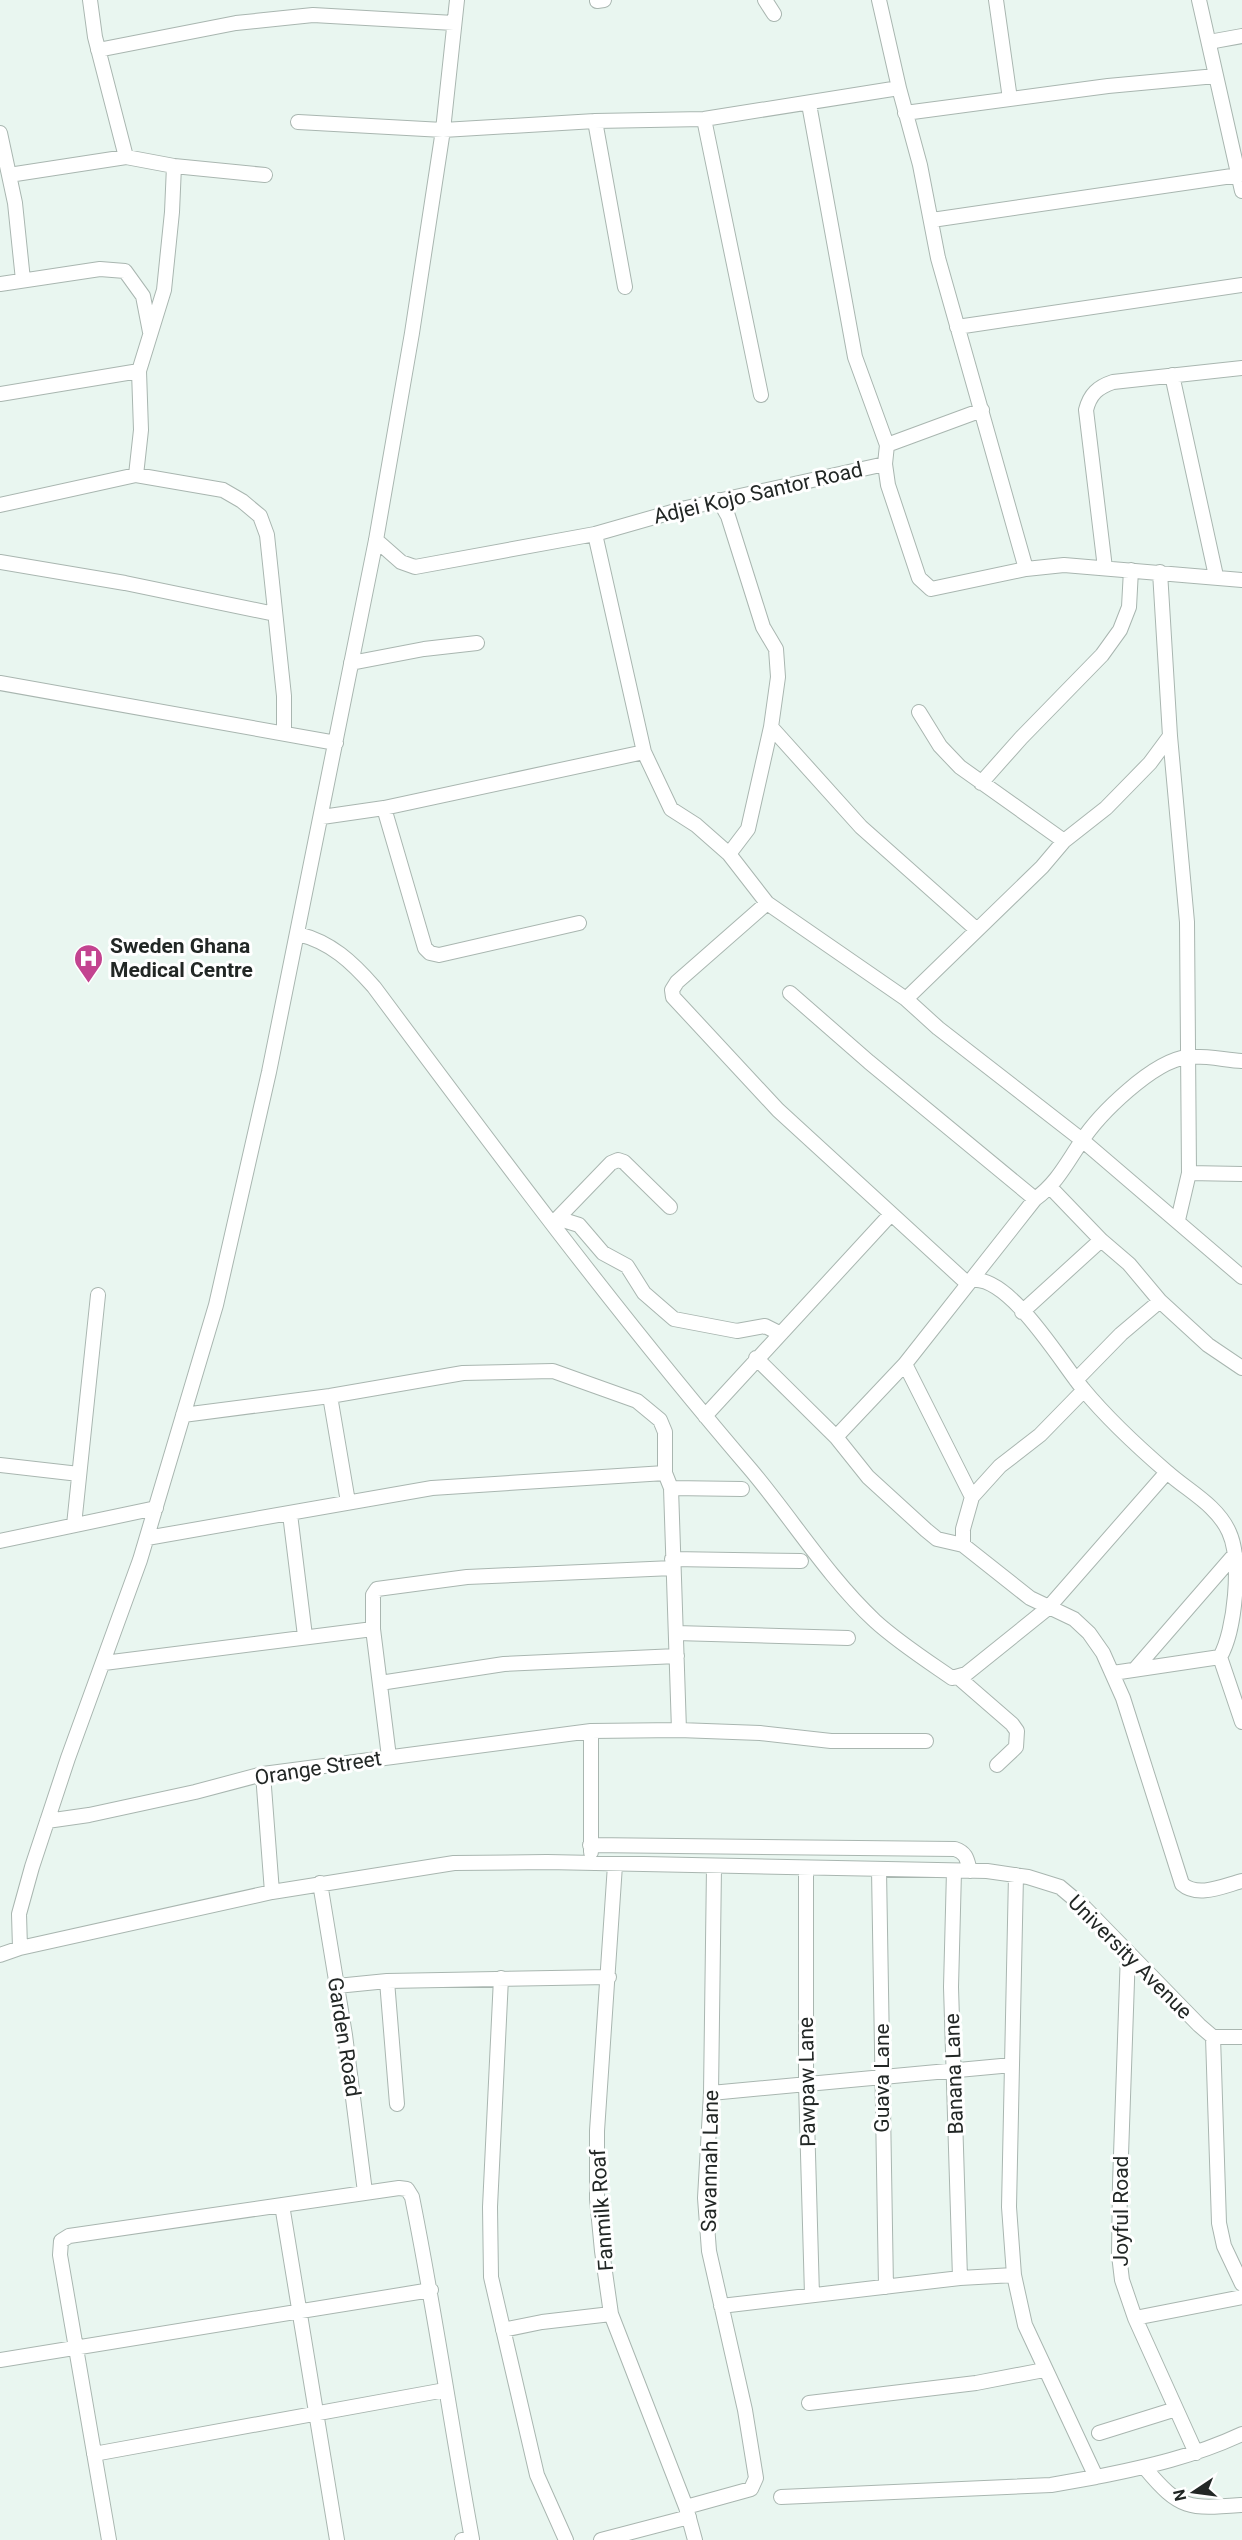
<svg xmlns="http://www.w3.org/2000/svg" width="1242" height="2540" font-family="Roboto,sans-serif">
<style>
.lines{fill:none;stroke-linecap:round;stroke-linejoin:round}
.minor-casing{stroke:#a9b6b0;stroke-width:16}
.minor{stroke:#fff;stroke-width:14}
.labels{text-anchor:middle;dominant-baseline:central;stroke-width:6;stroke-linejoin:round;paint-order:stroke}
.street-label{font-size:21px;fill:#222725;stroke:#fff}
.poi-label{font-size:21px;font-weight:bold;fill:#222725;stroke:#fff;text-anchor:start}
</style>
<rect width="100%" height="100%" fill="#e9f6f0"/>
<g class="lines">
<defs>
<path id="minor" d="M90,0l5,37 31,120
M765,0l9,14
M996,0l14,99
M1199,0l43,191
M597,1l7,-1
M1209,42l33,-6
M98,50l138,-27 77,-8 141,8
M899,88l21,77 18,93 88,311
M809,104l46,253 32,88 -2,19 3,21 31,93 12,11 95,-20 38,-4 178,15
M905,113l203,-27 108,-10
M704,119l57,276
M595,121l30,166
M298,122l145,8 152,-9 109,-2 195,-31 -20,-88
M0,133l15,70 8,77
M9,175l117,-18 48,9 91,9
M932,220l307,-45
M0,284l100,-15 25,2 18,25 7,36
M957,327l285,-42
M1172,375l44,201
M0,394l139,-23
M887,445l95,-35
M136,475l5,-45 -2,-59 25,-81 8,-78 2,-46
M719,500l9,16 35,111 13,22 2,28 -7,50 -23,102 -19,25
M0,505l136,-30 87,15 19,11 18,15 7,19 17,161v37
M595,534l49,218 27,57 25,16 33,29 38,49 139,96 32,29 144,112 160,137
M376,540l25,22 14,5 180,-33 91,-26 199,-44
M0,562l125,21 150,31
M1105,568l-19,-158c4,-16 12,-23 27,-28l129,-14
M1160,572l10,164 17,186 2,251 -11,47
M351,663l73,-14 53,-6
M0,683l336,60
M919,712l21,34 20,21 104,74
M771,727l90,100 116,103
M981,783l40,-45 81,-83 18,-25 9,-23 2,-37
M384,808l41,140 5,5 9,2 140,-32
M322,817l62,-9 260,-56
M767,903l-90,79 -5,8 1,7 105,113 190,174
M298,934c33,8 54,28 76,53 122,164 244,328 377,483 42,50 77,107 124,151 23,21 51,39 77,57l14,-4 82,-66 119,-136
M790,993l79,69 166,137
M906,999l136,-132 22,-26 42,-33 44,-45 20,-27
M1189,1173l53,1
M1050,1187l51,53 28,24 31,37 48,44 34,23
M560,1219l19,6 24,28 24,13 17,27 30,26 63,12 28,-5 14,7
M555,1221l56,-58 7,-3 6,2 46,45
M972,1280c38,-4 88,81 111,109 24,29 55,58 84,83 21,19 50,33 62,60 13,28 6,99 -9,125l-107,16
M1022,1312l79,-72
M756,1358l80,79 32,40 58,53 11,9 26,6 67,53 44,21 15,14 14,20 20,45 59,186c16,14 41,2 60,-3
M905,1364l67,133
M1076,1380l45,-46 39,-33
M330,1396l18,106
M183,1415l147,-19 133,-23 90,-2 84,30 23,19 5,12v41
M705,1416l186,-202
M836,1437l69,-73 130,-165c22,-16 31,-35 46,-57 18,-28 72,-81 106,-85 17,-2 38,3 55,4
M0,1465l79,9
M671,1488l71,1
M290,1514l15,122
M74,1525l24,-230
M147,1538l285,-50 233,-15 6,15 8,242
M0,1541l156,-33
M963,1545v-16l9,-32 28,-31 40,-31 44,-45
M672,1559l129,2
M373,1629l16,128
M676,1633l172,5
M1220,1657l22,65
M104,1663l269,-34v-34l4,-6 90,-12 206,-9
M1136,1668l99,-114
M959,1678l53,46 5,7 -1,16 -19,18
M380,1683l124,-19 173,-8
M263,1774l9,118
M47,1821l42,-6 106,-23 68,-18 328,-43 88,-1 81,3 71,8h95
M590,1845l365,4c12,4 12,11 15,22
M591,1852v-121
M615,1865l-18,266v68l5,52 9,63 75,193 9,33
M806,1869v215l6,211
M879,1870l7,417
M954,1871l-3,116 9,291
M1016,1875l-7,332 5,68 11,50 71,152c51,-10 99,-21 146,-43
M320,1883l25,152 20,157
M20,1948l-1,-34 13,-47 36,-109 72,-198 76,-255 53,-233 107,-532 36,-207 31,-203 14,-130
M1128,1952l-8,232 -1,71 3,25 13,38 61,135
M0,1955l20,-7 252,-56 182,-29 93,-1 440,9 41,6 32,10 25,21 114,117 14,12h29
M501,1978l-11,229 1,70 46,198 29,65
M387,1981l10,123
M337,1986l50,-5 222,-4
M1213,2037l6,186 5,23 18,38
M711,2093l301,-28
M282,2205l55,335
M721,2306l239,-28 54,-3
M1135,2318l107,-21
M503,2330l39,-8 69,-8
M0,2360l431,-70
M809,2403l167,-20 68,-13
M1099,2433l77,-24
M94,2454l351,-64
M1145,2468c35,42 44,41 97,37
M781,2497l270,-12 45,-8
M686,2507l65,-18 5,-11 -11,-68 -36,-159 -4,-53 6,-105 3,-226
M109,2540l-49,-285 1,-14 8,-5 330,-48 8,1 5,8c23,114 39,228 60,342l-10,1
M601,2540l88,-23"/>
</defs>
<use href="#minor" class="minor-casing"/>
<use href="#minor" class="minor"/>
</g>
<defs>
<symbol id="hospital-pin" viewBox="-11 -11 22 30"><path d="M0 17L-7.5 6A9.5 9.5 0 1 1 7.5 6Z" fill="#c34490" stroke="#fff"/><path d="M-5-5h3v3.5h4V-5h3V5h-3V1.5h-4V5h-3Z" fill="#fff"/></symbol>
</defs>
<g fill-rule="evenodd">
<use href="#hospital-pin" x="72" y="942" width="33" height="45"/>
</g>
<g class="labels">
<g class="street-label">
<text transform="translate(758 493) rotate(-13)">Adjei Kojo Santor Road</text>
<text transform="translate(318 1768) rotate(-9)">Orange Street</text>
<text transform="translate(1130 1957) rotate(45)">University Avenue</text>
<text transform="translate(344 2037) rotate(81)">Garden Road</text>
<text transform="translate(954 2074) rotate(-92)">Banana Lane</text>
<text transform="translate(882 2078) rotate(-90)">Guava Lane</text>
<text transform="translate(807 2082) rotate(-91)">Pawpaw Lane</text>
<text transform="translate(710 2161) rotate(-89)">Savannah Lane</text>
<text transform="translate(602 2210) rotate(-94)">Fanmilk Roaf</text>
<text transform="translate(1121 2211) rotate(-90)">Joyful Road</text>
</g>
<g class="poi-label">
<text x="110" y="946">Sweden Ghana<tspan x="110" dy="24">Medical Centre</tspan></text>
</g>
</g>
<g transform="translate(1194 2492) rotate(257)" stroke="#ffffff" stroke-width="4.5" paint-order="stroke">
<path d="M0-4.5L10 22L0 15L-10 22Z" fill="#222725"/>
<text y="-9" font-size="16" font-weight="bold" text-anchor="middle" fill="#222725">N</text>
</g>
</svg>
